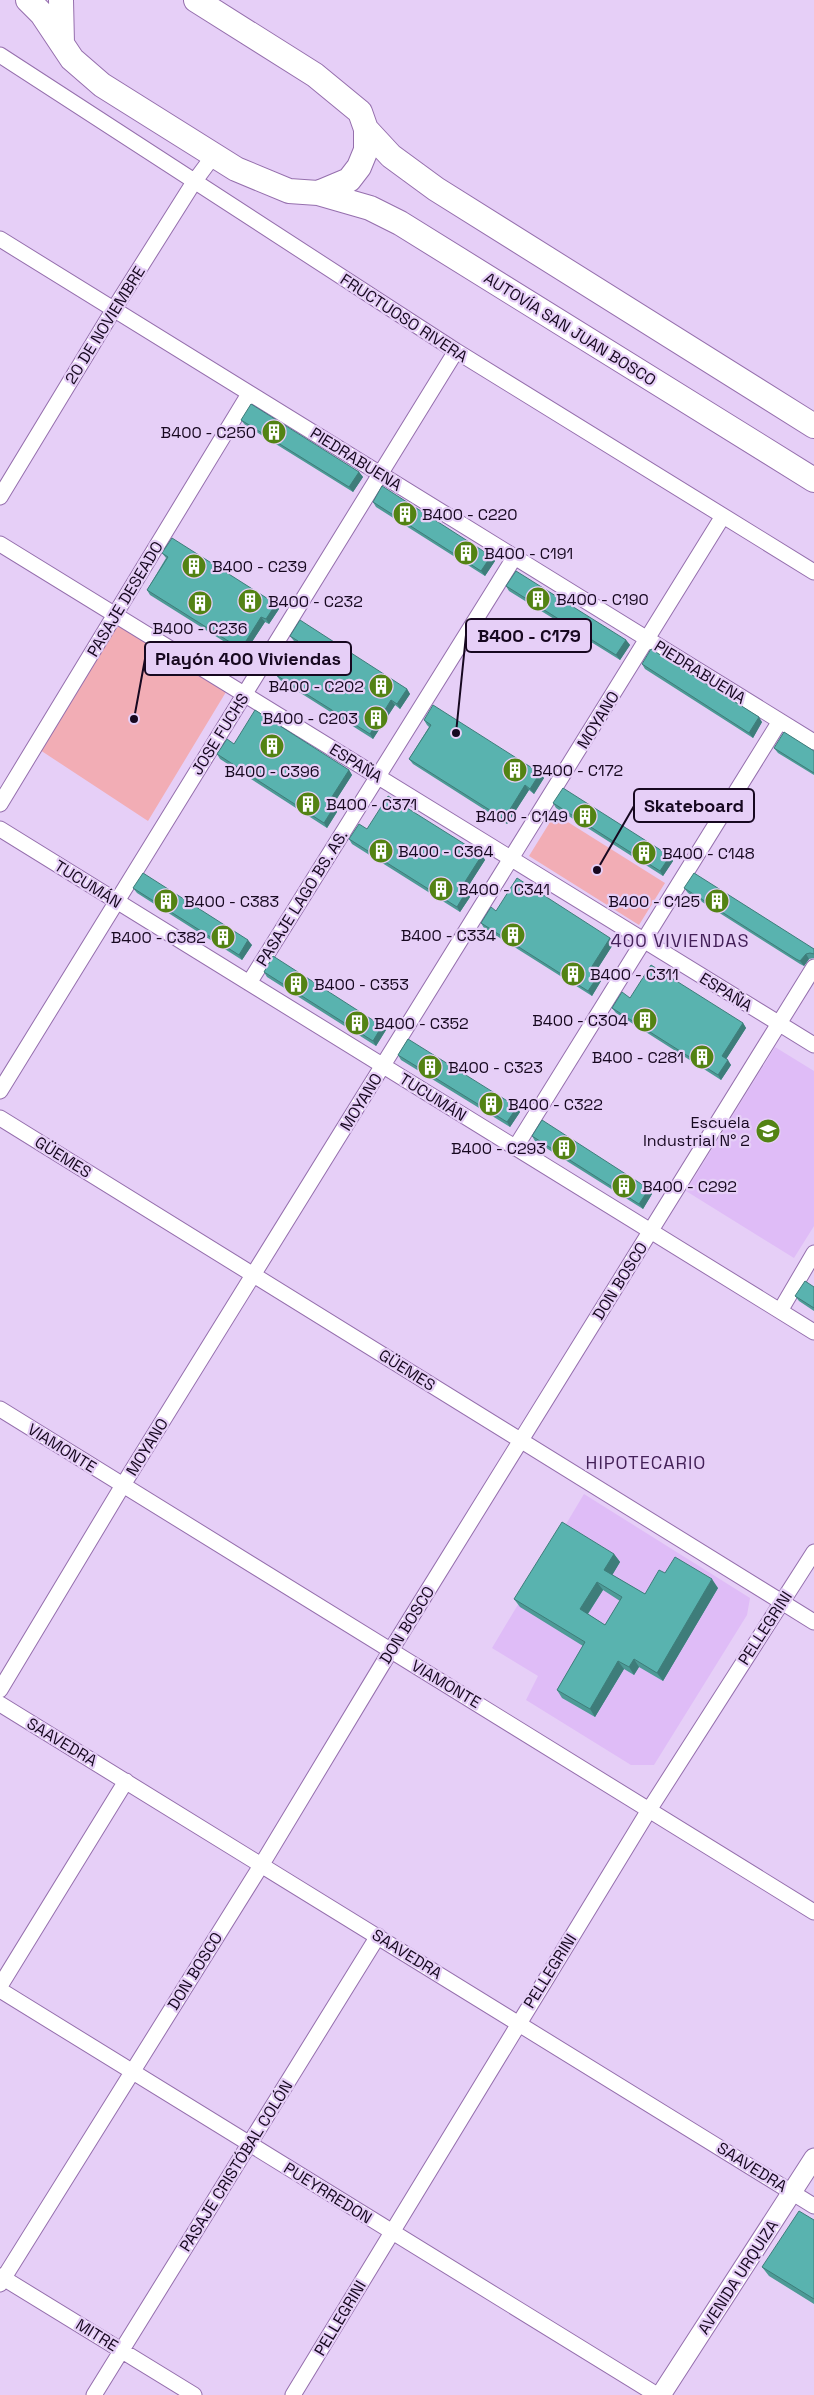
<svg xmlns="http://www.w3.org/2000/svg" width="814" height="2395" font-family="'Space Grotesk',sans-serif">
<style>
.built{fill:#dfbcf7}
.green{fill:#f2adb5}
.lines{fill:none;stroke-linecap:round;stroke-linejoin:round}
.minor-casing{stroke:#956fad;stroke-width:17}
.tertiary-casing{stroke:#956fad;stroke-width:21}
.primary-casing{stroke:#956fad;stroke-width:26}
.minor{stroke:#fff;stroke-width:15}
.tertiary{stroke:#fff;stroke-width:19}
.primary{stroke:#fff;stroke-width:24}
.wall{fill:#4d9a96;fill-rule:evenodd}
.shaded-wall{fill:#3e7d7a}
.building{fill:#59b3af;stroke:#3e7d7a;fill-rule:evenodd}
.labels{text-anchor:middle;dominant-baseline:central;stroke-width:4.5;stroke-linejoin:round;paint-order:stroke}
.street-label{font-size:16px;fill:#170820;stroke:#e6cff7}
.poi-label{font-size:16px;fill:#170820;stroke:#e6cff7;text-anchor:start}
.neighbourhood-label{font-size:18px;letter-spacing:1px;fill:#442159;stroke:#e6cff7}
.leader{fill:none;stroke:#170820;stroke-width:2}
.callout-dot{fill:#170820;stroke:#e6cff7;stroke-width:2}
.callout{fill:#e6cff7;stroke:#170820;stroke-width:2}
.callout-label{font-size:18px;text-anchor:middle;font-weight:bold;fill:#170820}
</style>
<rect width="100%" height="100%" fill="#e6cff7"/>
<path class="built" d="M775,1047l39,24v155l-20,32 -108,-67z
M584,1494l166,104 -3,17 -93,150h-23l-105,-65 12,-24 -46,-28z"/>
<path class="green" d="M122,625l107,62 -81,134 -108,-71 74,-121z
M555,814l110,69 -26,42 -110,-69z"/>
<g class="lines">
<defs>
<path id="minor" d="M0,55l456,296 358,221
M0,239l814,503
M0,497l114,-188 80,-127 20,-27
M0,544l814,501
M0,804l249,-410
M0,829l814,503
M249,983l265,-425
M0,1091l456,-740
M0,1118l814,504
M515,1148l265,-427
M780,1311l34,-58
M0,1409l814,503
M0,1690l123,-205 600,-969
M0,1704l814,502
M0,1986l126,-205
M0,1990l657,405
M0,2276l194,119
M0,2284l262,-420 129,-214 423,-683
M94,2395l284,-459
M293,2395l356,-585 165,-258"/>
<path id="tertiary" d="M661,2395l153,-237"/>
<path id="primary" d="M28,0l14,14 30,45 30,26 134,84 53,22 29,2 31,-13 10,-13 7,-17v-21l-6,-17 -45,-37 -119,-75
M61,0l1,43
M366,129l25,27 45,33 378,237
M318,193l52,15 30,15 414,257"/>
</defs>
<use href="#minor" class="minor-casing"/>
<use href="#tertiary" class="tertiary-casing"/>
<use href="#primary" class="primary-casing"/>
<use href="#minor" class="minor"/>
<use href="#tertiary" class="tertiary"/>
<use href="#primary" class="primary"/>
</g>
<path class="wall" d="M241,420l118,52 4,5 -10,15 -108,-67z
M373,502l122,59 -10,15 -109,-69z
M162,553l117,56 -10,15 -4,-2 -21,32 -94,-59 -3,-5 19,-32z
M506,586l120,54 4,5 -10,15 -111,-69z
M290,636l117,53 3,5 -10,15 -5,-4 -22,34 -93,-59 -4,-5 21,-32 -3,-2z
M642,664l120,58 -9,16 -108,-69z
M424,720l120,58 -10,16 -5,-4 -22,34 -94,-60 -4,-5 20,-32 -2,-2z
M234,744l115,26 3,5 -20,31 5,6 -10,16 -107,-69 -3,-5z
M774,748l40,3v24l-36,-22z
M553,803l120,58 -10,15 -107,-68z
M367,829l115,26 3,5 -20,31 5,6 -10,15 -108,-68 -3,-5z
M133,888l119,57 -10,15 -105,-67z
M684,888l130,61v9l-5,1 -5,7 -4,-2 -112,-71z
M496,911l114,27 4,5 -20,31 7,7 -9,15 -108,-68 -3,-5z
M264,972l122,58 -10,16 -109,-69z
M630,998l113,25 3,5 -20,31 5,6 -10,15 -105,-67 -4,-5z
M398,1055l122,57 -10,15 -109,-67z
M532,1136l117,53 3,5 -9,15 -108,-68z
M814,1287v24l-15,-10 -4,-5z
M614,1554l6,8 -8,13 33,19 20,-21 53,15 -55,93 -24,-14 -5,8 -10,-6 -29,48 -33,-19 -5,-8 26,-44 -63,-39 -6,-8zM603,1590l17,11 -15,24 -17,-11z
M814,2220v84l-45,-28 -7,-9z"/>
<path class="shaded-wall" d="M359,472l4,5 -10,15 -4,-5z
M491,556l4,5 -10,15 -4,-5z
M276,604l3,5 -10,15 -3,-5z
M261,617l4,5 -21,32 -3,-5z
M626,640l4,5 -10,15 -4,-5z
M407,689l3,5 -10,15 -3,-5z
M391,700l4,5 -22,34 -3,-5z
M759,717l3,5 -9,16 -4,-5z
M349,770l3,5 -21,33 -3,-5z
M540,773l4,5 -10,16 -4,-5z
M525,785l4,5 -22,34 -3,-5z
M334,807l3,5 -10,16 -3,-5z
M482,855l3,5 -21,33 -3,-5z
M670,856l3,5 -10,15 -3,-5z
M466,892l4,5 -10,15 -3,-5z
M610,938l4,5 -21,33 -4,-5z
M248,940l4,5 -10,15 -3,-5z
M806,954l3,5 -5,7 -4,-5z
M598,976l3,5 -9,15 -4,-5z
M743,1023l3,5 -21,33 -3,-5z
M382,1026l4,4 -10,16 -3,-5z
M728,1060l3,5 -10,15 -3,-5z
M517,1107l3,5 -10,15 -3,-5z
M649,1189l3,5 -9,15 -4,-5z
M614,1554l6,8 -10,17 -6,-9z
M712,1579l6,9 -55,93 -6,-8z
M597,1582l6,8 -18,28 -5,-9z
M634,1659l5,8 -5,8 -5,-8z
M618,1661l6,8 -29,48 -5,-8z"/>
<path class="building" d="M251,404l108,68 -10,15 -108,-67z
M382,486l109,70 -10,15 -108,-69z
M172,538l104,66 -10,15 -5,-2 -20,32 -94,-59 21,-33 -6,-4z
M516,571l110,69 -10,15 -110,-69z
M300,620l107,69 -10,15 -6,-4 -21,34 -94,-59 22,-34 -8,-5z
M651,649l108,68 -10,16 -107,-69z
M433,705l107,68 -10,16 -5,-4 -21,34 -95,-60 22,-34 -7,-5z
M255,710l94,60 -21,33 6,4 -10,16 -107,-69 10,-15 7,5z
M784,732l30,19v22l-40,-25z
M563,788l107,68 -10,15 -107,-68z
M388,796l94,59 -21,33 5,4 -9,15 -108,-68 10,-15 8,5z
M143,873l105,67 -9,15 -106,-67z
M694,873l120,76v5l-4,-1 -4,1 -6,7 -4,-2 -112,-71z
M517,878l93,60 -21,33 9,5 -10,15 -107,-68 10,-16 5,4z
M273,956l109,70 -9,15 -109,-69z
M651,965l92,58 -21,33 6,4 -10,15 -106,-67 10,-16 8,6z
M408,1039l109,68 -10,15 -109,-67z
M542,1120l107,69 -10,15 -107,-68z
M805,1281l9,6v21l-19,-12z
M562,1522l52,32 -10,16 41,24 14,-24 6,3 10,-16 37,22 -55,94 -23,-14 -5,8 -11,-6 -28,48 -33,-19 28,-48 -71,-43zM597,1582l25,15 -17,28 -25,-16z
M799,2211l15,9v79l-52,-32z"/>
<defs>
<symbol id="building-disc" viewBox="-11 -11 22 22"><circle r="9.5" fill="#538314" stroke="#e6cff7"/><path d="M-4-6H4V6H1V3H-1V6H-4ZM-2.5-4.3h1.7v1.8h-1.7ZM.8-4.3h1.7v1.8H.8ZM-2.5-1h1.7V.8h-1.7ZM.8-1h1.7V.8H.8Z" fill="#fff"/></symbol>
<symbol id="school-disc" viewBox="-11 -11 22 22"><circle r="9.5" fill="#538314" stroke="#e6cff7"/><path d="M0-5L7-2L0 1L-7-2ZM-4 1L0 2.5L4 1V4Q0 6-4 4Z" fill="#fff"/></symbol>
</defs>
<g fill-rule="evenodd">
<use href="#building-disc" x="260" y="418" width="28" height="28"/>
<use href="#building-disc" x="391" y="500" width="28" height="28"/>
<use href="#building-disc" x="452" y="539" width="28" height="28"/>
<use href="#building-disc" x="180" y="552" width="28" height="28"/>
<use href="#building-disc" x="524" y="585" width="28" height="28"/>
<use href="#building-disc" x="236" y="587" width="28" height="28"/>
<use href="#building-disc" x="186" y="589" width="28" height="28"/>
<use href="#building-disc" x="367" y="672" width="28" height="28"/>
<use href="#building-disc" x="362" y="704" width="28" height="28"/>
<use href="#building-disc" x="258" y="732" width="28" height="28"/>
<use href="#building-disc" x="501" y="756" width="28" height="28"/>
<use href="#building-disc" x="294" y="790" width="28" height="28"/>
<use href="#building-disc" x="571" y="802" width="28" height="28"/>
<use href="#building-disc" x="367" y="837" width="28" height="28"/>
<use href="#building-disc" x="630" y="839" width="28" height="28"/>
<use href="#building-disc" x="427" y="875" width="28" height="28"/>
<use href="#building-disc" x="152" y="887" width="28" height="28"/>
<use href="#building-disc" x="703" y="887" width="28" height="28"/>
<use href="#building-disc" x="499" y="921" width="28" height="28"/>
<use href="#building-disc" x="209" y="923" width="28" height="28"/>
<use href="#building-disc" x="559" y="960" width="28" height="28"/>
<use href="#building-disc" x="282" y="970" width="28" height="28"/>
<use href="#building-disc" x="631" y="1006" width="28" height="28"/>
<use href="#building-disc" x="343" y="1009" width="28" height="28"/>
<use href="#building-disc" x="688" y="1043" width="28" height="28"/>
<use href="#building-disc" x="416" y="1053" width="28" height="28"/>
<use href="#building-disc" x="477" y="1090" width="28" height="28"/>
<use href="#school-disc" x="754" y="1117" width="28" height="28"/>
<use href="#building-disc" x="550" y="1134" width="28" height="28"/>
<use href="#building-disc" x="610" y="1172" width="28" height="28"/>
</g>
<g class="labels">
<g class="street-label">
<text transform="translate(404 318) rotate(33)">FRUCTUOSO RIVERA</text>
<text transform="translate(105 325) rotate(-58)">20 DE NOVIEMBRE</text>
<text transform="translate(570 329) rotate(32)">AUTOVÍA SAN JUAN BOSCO</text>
<text transform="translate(356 459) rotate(32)">PIEDRABUENA</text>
<text transform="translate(125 599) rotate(-59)">PASAJE DESEADO</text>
<text transform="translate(700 672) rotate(32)">PIEDRABUENA</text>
<text transform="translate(598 720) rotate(-58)">MOYANO</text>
<text transform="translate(220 734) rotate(-58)">JOSE FUCHS</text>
<text transform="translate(356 763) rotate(32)">ESPAÑA</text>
<text transform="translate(88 884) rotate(32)">TUCUMÁN</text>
<text transform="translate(302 898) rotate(-58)">PASAJE LAGO BS. AS.</text>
<text transform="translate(726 992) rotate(32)">ESPAÑA</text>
<text transform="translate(433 1097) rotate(32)">TUCUMÁN</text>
<text transform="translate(361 1102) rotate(-58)">MOYANO</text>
<text transform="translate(63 1157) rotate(32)">GÜEMES</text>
<text transform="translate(620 1281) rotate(-58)">DON BOSCO</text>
<text transform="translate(407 1370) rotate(32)">GÜEMES</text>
<text transform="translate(147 1447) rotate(-58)">MOYANO</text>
<text transform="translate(62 1448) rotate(32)">VIAMONTE</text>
<text transform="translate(407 1625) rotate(-58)">DON BOSCO</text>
<text transform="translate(765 1628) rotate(-57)">PELLEGRINI</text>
<text transform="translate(446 1684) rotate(31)">VIAMONTE</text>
<text transform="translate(62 1742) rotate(31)">SAAVEDRA</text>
<text transform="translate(407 1954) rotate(32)">SAAVEDRA</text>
<text transform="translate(195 1971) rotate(-58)">DON BOSCO</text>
<text transform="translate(550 1971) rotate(-58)">PELLEGRINI</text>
<text transform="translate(236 2166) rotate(-58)">PASAJE CRISTÓBAL COLÓN</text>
<text transform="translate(752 2167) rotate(32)">SAAVEDRA</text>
<text transform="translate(328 2193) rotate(32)">PUEYRREDON</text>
<text transform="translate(738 2277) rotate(-57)">AVENIDA URQUIZA</text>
<text transform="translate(340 2318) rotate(-59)">PELLEGRINI</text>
<text transform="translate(97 2335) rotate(32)">MITRE</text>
</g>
<g class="poi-label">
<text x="256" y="432" text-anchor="end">B400 - C250</text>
<text x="422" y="514">B400 - C220</text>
<text x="484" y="553">B400 - C191</text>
<text x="212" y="566">B400 - C239</text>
<text x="556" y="599">B400 - C190</text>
<text x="268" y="601">B400 - C232</text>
<text x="200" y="628" text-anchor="middle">B400 - C236</text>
<text x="364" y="686" text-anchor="end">B400 - C202</text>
<text x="358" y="718" text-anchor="end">B400 - C203</text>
<text x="532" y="770">B400 - C172</text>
<text x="272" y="771" text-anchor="middle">B400 - C396</text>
<text x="326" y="804">B400 - C371</text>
<text x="568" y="816" text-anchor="end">B400 - C149</text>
<text x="398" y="851">B400 - C364</text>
<text x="662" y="853">B400 - C148</text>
<text x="458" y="889">B400 - C341</text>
<text x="184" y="901">B400 - C383</text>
<text x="700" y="901" text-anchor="end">B400 - C125</text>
<text x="496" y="935" text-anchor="end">B400 - C334</text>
<text x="206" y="937" text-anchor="end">B400 - C382</text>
<text x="590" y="974">B400 - C311</text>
<text x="314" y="984">B400 - C353</text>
<text x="628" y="1020" text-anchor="end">B400 - C304</text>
<text x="374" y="1023">B400 - C352</text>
<text x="684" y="1057" text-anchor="end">B400 - C281</text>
<text x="448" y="1067">B400 - C323</text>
<text x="508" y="1104">B400 - C322</text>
<text x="750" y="1122" text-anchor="end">Escuela<tspan x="750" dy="18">Industrial N° 2</tspan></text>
<text x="546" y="1148" text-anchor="end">B400 - C293</text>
<text x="642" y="1186">B400 - C292</text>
</g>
<g class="neighbourhood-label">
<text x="680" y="940">400 VIVIENDAS</text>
<text x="646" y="1462">HIPOTECARIO</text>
</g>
</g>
<path class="leader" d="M456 733L466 635M134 719L145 659M597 870L634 806"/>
<g class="callout-dot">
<circle cx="456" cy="733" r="5"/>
<circle cx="134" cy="719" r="5"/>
<circle cx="597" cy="870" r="5"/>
</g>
<g class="callout">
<rect x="466" y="619" width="125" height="33" rx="5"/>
<rect x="145" y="642" width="206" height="33" rx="5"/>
<rect x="634" y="789" width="120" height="33" rx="5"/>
</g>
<g class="callout-label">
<text x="529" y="642">B400 - C179</text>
<text x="248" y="665">Playón 400 Viviendas</text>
<text x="694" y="812">Skateboard</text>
</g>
</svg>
